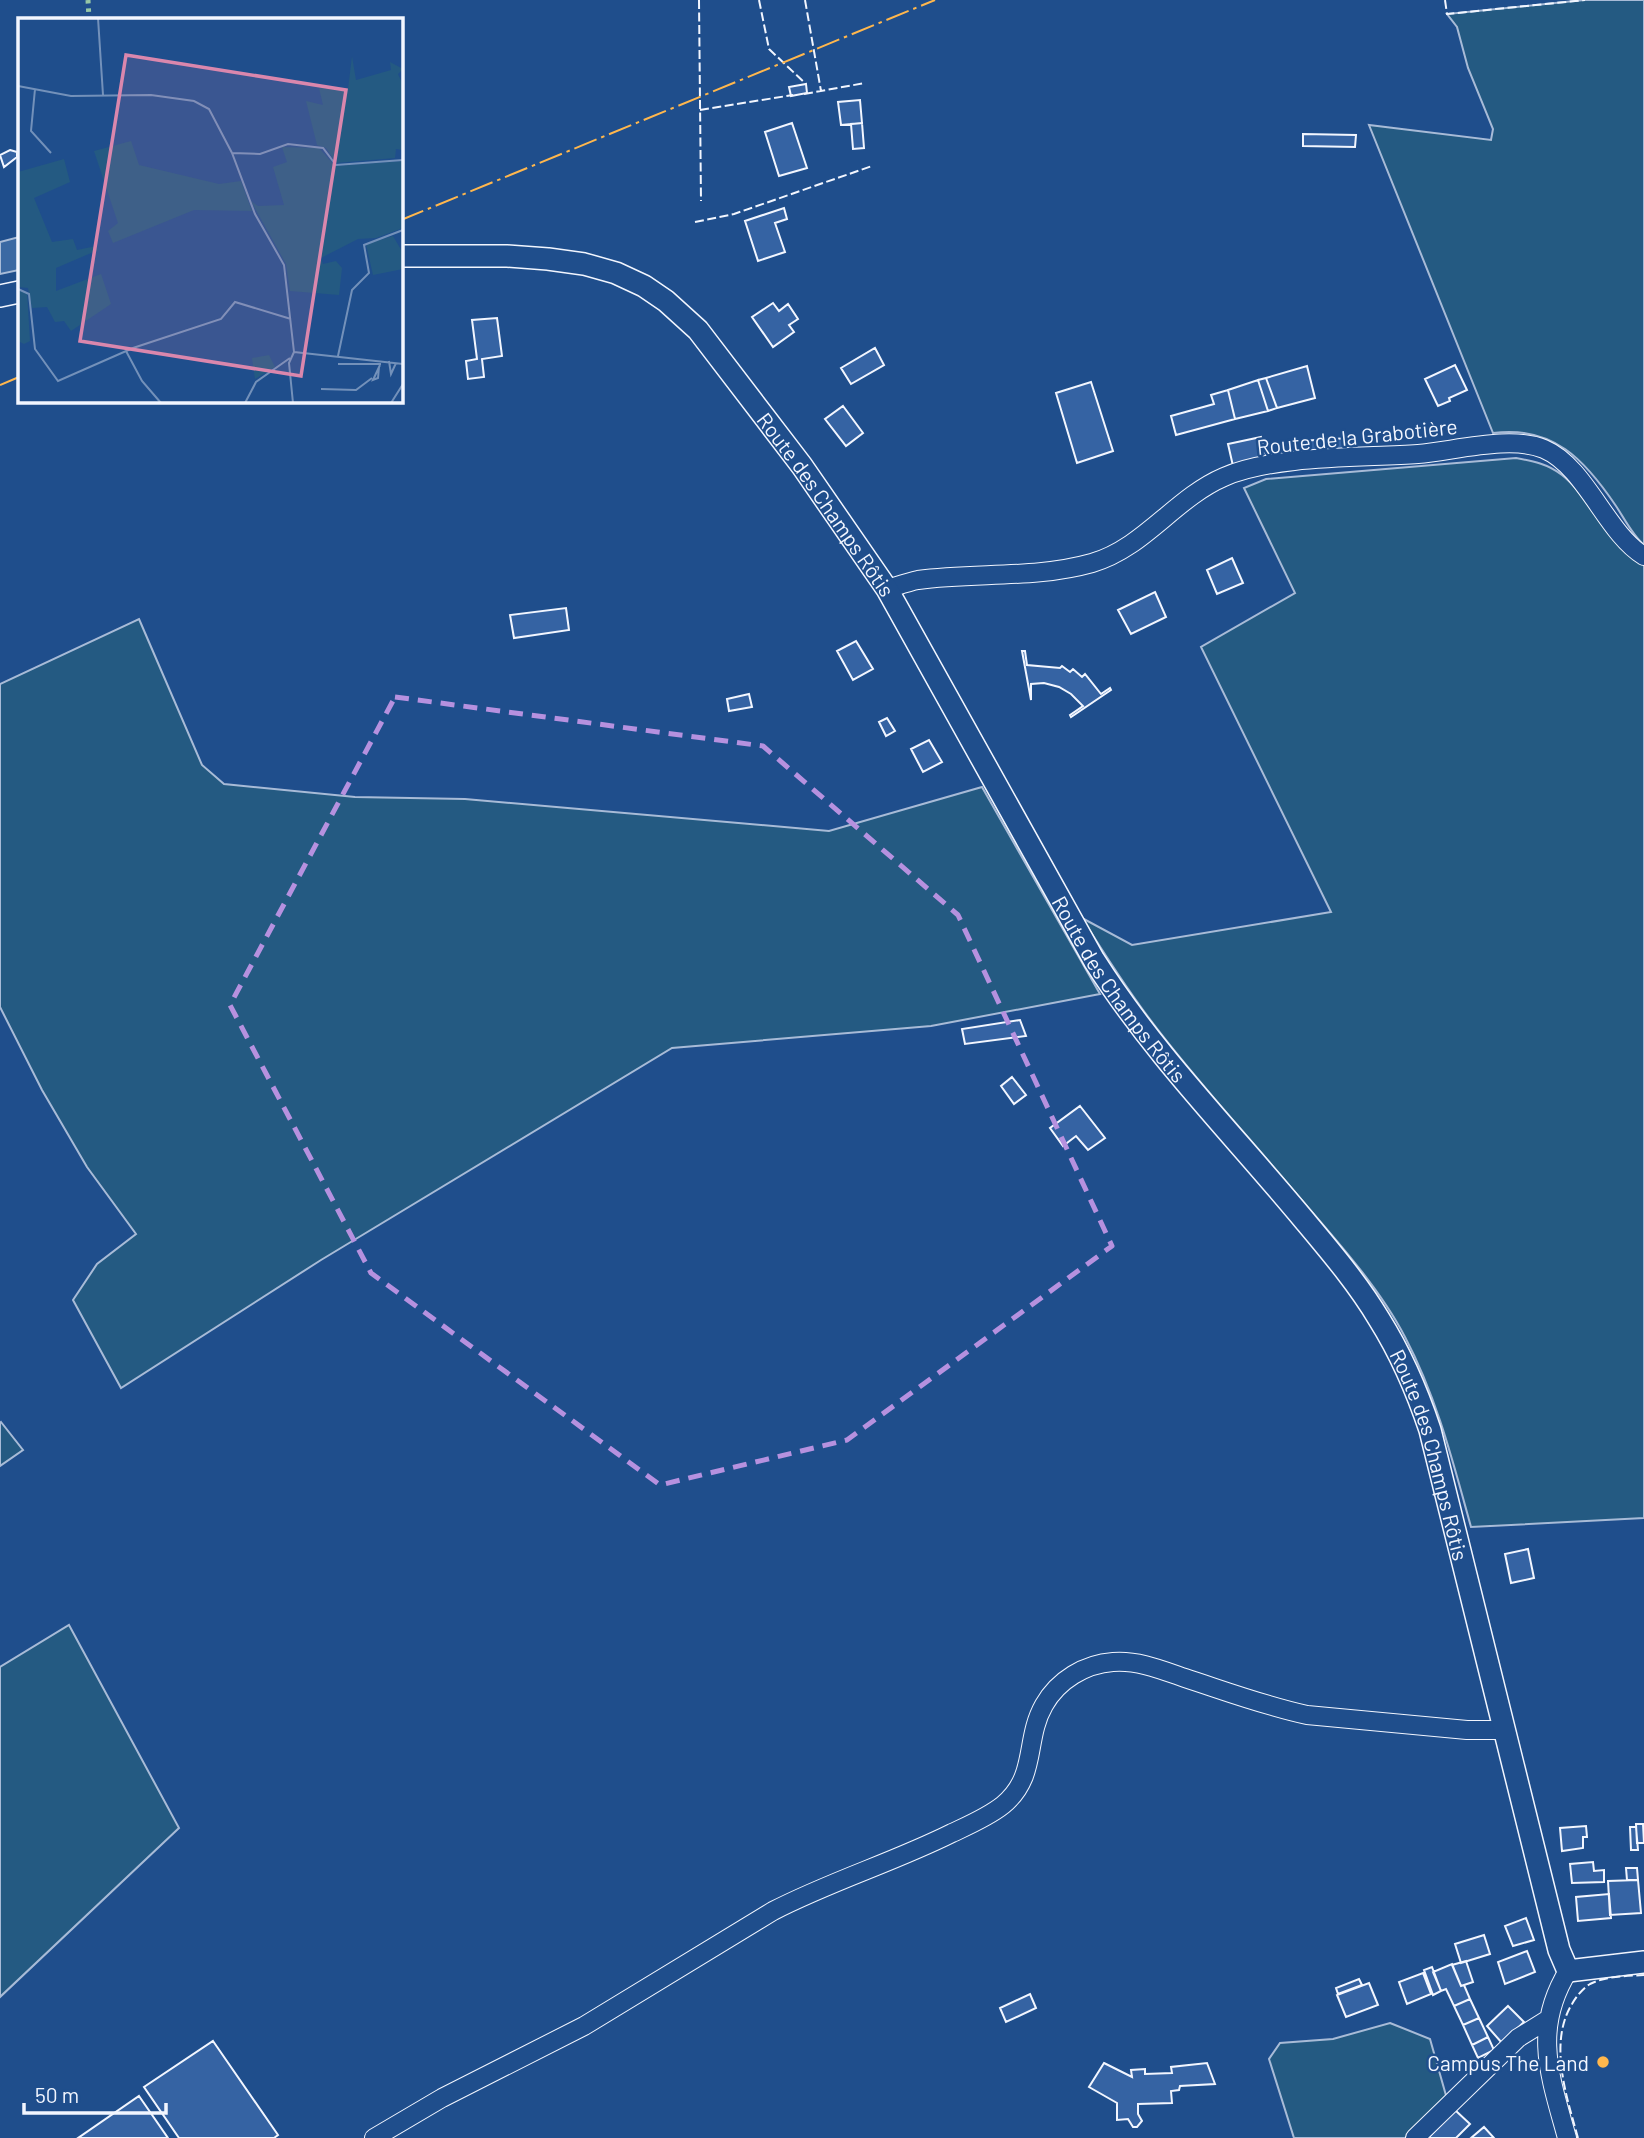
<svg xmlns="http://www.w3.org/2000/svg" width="1644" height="2138" font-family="Barlow,sans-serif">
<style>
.green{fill:#245a82;stroke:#a8bbd7;stroke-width:2}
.water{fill:#3b69a3;stroke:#a8bbd7;stroke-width:2}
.building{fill:#3563a3;stroke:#f2f6ff;stroke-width:2}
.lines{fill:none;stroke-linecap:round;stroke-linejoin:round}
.minor-casing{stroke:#f2f6ff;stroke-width:20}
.tertiary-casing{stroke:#f2f6ff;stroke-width:24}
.minor{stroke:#1f4e8c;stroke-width:18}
.tertiary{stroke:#1f4e8c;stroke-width:21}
.hedge{stroke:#97c8a6;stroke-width:5;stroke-dasharray:3.5 5;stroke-linecap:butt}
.fence{stroke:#f2f6ff;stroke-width:2;stroke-dasharray:9 3.5;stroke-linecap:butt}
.power{stroke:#ffb74d;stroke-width:2;stroke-dasharray:24 5 3.5 5;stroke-linecap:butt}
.marked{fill:none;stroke:#b691df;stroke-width:5;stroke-dasharray:14 9;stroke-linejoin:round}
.poi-dot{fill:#ffb74d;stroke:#1f4e8c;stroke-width:2.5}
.labels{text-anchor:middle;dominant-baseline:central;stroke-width:5;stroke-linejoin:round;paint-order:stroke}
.street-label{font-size:21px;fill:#f2f6ff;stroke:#1f4e8c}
.poi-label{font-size:21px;fill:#f2f6ff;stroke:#1f4e8c;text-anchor:end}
.inset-road{fill:none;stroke:#7391ba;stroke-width:2}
.view{fill:#da87ad;fill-opacity:0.15;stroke:#da87ad;stroke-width:3.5}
.inset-edge{fill:none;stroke:#f2f6ff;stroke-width:3.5}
</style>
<rect width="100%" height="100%" fill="#1f4e8c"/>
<path class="green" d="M1584,0h60v545c-11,-9 -20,-27 -28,-39 -31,-46 -63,-81 -123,-73l-124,-308 122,15 2,-11 -25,-61 -11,-41 -10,-13z
M1516,458c17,3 32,6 46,17 28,22 48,73 82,89v954l-173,9c-18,-65 -34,-129 -66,-190 -29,-56 -82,-111 -122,-159 -39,-46 -80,-91 -117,-138 -31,-38 -58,-80 -84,-122l50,27 199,-33 -130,-265 94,-54 -51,-105 22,-9z
M139,619l63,146 22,19 131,13 110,2 364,32 153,-44 118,207 -169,32 -259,22 -351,212 -200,128 -48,-88 24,-36 39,-30 -49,-67 -45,-77 -42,-83v-323z
M1,1422l22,28 -23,16v-43z
M69,1625l110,203 -179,169v-330z
M1390,2023l40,16 17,60 -42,39h-111l-25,-79 11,-16 53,-4z"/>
<path class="water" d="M19,237v33l-19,4v-32z"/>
<path class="building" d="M806,84l1,9 -16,3 -2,-9z
M860,100l2,23 -21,2 -3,-23z
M792,123l15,45 -28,8 -14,-44z
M862,123l2,25 -11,1 -2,-25z
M1303,134l53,1 -1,12 -52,-1z
M10,150l7,2v5l-13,10 -4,-12z
M784,208l3,11 -12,4 10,29 -27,9 -13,-40z
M773,303l6,8 9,-7 10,15 -9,6 5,7 -21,15 -21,-30z
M497,318l5,38 -20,3 2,18 -16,2 -2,-18 11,-2 -5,-39z
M875,348l9,17 -33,19 -10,-16z
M1455,365l12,25 -18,8 1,3 -12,5 -13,-27z
M1307,366l8,32 -38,10 -11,-30z
M1266,378l11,30 -9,3 -10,-31z
M1258,380l10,31 -33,8 -7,-29z
M1091,382l22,69 -36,12 -21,-70z
M1228,390l7,29 -59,16 -5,-19 43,-12 -3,-9z
M843,406l20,27 -17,13 -21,-27z
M1261,437l6,21 -34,8 -5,-22z
M1349,438l1,14 -49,3 -1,-14z
M1232,558l11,25 -26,11 -10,-24z
M1155,592l11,25 -35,17 -13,-24z
M566,608l3,22 -55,8 -4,-23z
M856,641l17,28 -20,11 -16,-29z
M1022,651h3l2,14 33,3 2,-2 8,6 3,-3 9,8 3,-3 16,20 9,-6 1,2 -40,27 -1,-2 13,-9 -12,-12 -12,-7 -15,-4 -13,1v16z
M749,694l3,13 -23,4 -2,-12z
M887,718l8,13 -9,5 -7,-14z
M929,740l13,22 -19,10 -12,-23z
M1020,1020l6,16 -61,8 -3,-15z
M1012,1077l14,18 -12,9 -13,-18z
M1080,1106l25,32 -17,12 -12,-14 -13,10 -13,-18z
M1528,1549l6,29 -23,5 -6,-29z
M1636,1824h7l1,19h-7z
M1586,1826l1,11h-4v11l-21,3 -2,-23z
M1630,1827h6l2,23h-7z
M1593,1862l1,9 10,-1v12l-32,1 -2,-19z
M1626,1868h11l1,12h-11z
M1638,1880l3,33 -31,2 -2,-34z
M1609,1894l2,24 -33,3 -2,-24z
M1526,1918l8,22 -21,6 -8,-20z
M1484,1935l6,19 -29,9 -6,-19z
M1527,1951l8,21 -30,12 -7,-22z
M1466,1961l7,21 -12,4 -9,-21z
M1452,1964l9,22 3,-1 6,14 -16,7 -8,-17 -5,2 -8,-19z
M1432,1967l9,24 -8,4 -9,-25z
M1423,1973l8,21 -24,10 -8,-22z
M1359,1979l3,6 -24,9 -2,-6z
M1369,1983l9,22 -32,12 -9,-22z
M1030,1994l6,14 -30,14 -6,-14z
M1470,1999l9,19 -16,7 -9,-19z
M1508,2006l16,16 -22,21 -15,-17z
M1479,2018l9,19 -16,8 -9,-20z
M1488,2037l6,13 -16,8 -6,-13z
M213,2041l65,94 -4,3h-95l-35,-51z
M1104,2063l28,14 -1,-7 14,-1v5l27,-1 -1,-6 36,-4 8,21 -35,2 -1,4 -8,1 1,12 -34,1v10l4,7 -5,6h-4l-5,-8 -11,1v-17l-28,-16z
M139,2096l29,42h-90z
M1455,2110l15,14 -14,14h-28z
M1484,2127l10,11h-23z"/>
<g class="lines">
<defs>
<path id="minor" d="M887,589c10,-3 21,-7 31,-9 58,-8 117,-1 174,-17 52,-15 83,-65 132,-86 50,-22 139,-19 194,-23 36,-3 93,-19 126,-5 42,18 62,84 100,107
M374,2138l68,-40 142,-72 189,-115c58,-30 121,-49 179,-78 17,-8 36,-16 51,-28 35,-29 21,-65 41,-100 14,-25 41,-41 69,-43 25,-2 49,8 72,16 40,13 80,28 122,37l160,15h38
M1415,2138l103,-100 29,-18
M1567,2138c-17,-62 -35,-108 1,-167"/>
<g id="tertiary">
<path id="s1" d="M401,256h106l41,3 36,5 32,9 28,13 22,15 32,29 104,136 85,123 207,371c61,96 139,174 211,261 26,31 53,63 74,98 22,35 38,72 51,111l129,520 9,21 76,-9"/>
<path d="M0,296l19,-4"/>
</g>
</defs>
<use href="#minor" class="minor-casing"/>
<use href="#tertiary" class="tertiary-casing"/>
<use href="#minor" class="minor"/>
<use href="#tertiary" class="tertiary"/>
<path class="hedge" d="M88,0l1,19"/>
<path class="fence" d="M699,0l2,201
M759,0l10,49 37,35
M805,0l16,91
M1445,0l2,14 138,-14
M804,94l61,-11
M700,110l93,-15
M695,222l39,-8 138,-48
M1578,2138c-11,-40 -30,-95 -6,-134 4,-7 11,-16 18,-20 16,-8 37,-8 54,-9"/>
<path class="power" d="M401,220l534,-220
M0,385l19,-8"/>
</g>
<path class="marked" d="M395,697l368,49 195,169 154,331 -265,194 -187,45 -289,-212 -141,-268z"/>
<circle class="poi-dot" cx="1603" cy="2062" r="7"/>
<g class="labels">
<g class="street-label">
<text transform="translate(1357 436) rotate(-6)">Route de la Grabotière</text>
<text stroke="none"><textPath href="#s1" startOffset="534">Route des Champs Rôtis</textPath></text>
<text stroke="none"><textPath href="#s1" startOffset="1101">Route des Champs Rôtis</textPath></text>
<text stroke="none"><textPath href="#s1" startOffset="1668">Route des Champs Rôtis</textPath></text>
</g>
<g class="poi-label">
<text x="1589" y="2062">Campus The Land</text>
</g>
</g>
<g transform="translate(18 18)">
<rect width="385" height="385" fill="#1f4e8c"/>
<path d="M334,38l4,24 35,-10 -1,-8 13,7 -5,5 5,11v65l-7,-1 -1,9 -59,5 -10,-15 -9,-3 -11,-44 17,4 -4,-17 29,1zM113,123l8,24 80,19 22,-3 11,30 -58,-1 -81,33 -5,-12 10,-8 -24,-72zM264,129l37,1 16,18 68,-5v67l-27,10 -18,1 -37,19 2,6 13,-3 6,7 -3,27 -49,-4 -4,-27 -35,-63 7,5 26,-1 -11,-38 14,-5zM46,141l6,23 -36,16 18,44 21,-3 4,11 19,-4 2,4 -42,18v23l45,-17 10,30 -40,27 -7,-10 -9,1 -8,-15 -15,1 -4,-20 -10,-1v-115zM375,218l10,17v16l-30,6 -7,-31zM0,273l9,1 3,49 -6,3 -6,-3zM251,337l6,12 -20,12 -3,-21z" fill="#245a82"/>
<path class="inset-road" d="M80,0l5,77M0,68l53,10 80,-1 43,6 15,8 23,44 23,61 29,51 10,87M17,71l-4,42 20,22M214,135l28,1 28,-10 35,4 13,17 67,-5M0,271l11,5 6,55 23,32 75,-33 88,-29 14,-17 56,17M108,333l16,30 19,22M276,334l109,12M320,338l14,-66 17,-17 -5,-28 39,-15M371,343l2,13 5,-11M320,346h43M361,349l-1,11 -5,2 7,-15M303,371l35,1 16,-12M227,385l11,-21 34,-24M275,385l-4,-40 5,-11M373,385l12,-19"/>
<path class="view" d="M108,37l220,35 -45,286 -221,-35z"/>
<rect width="385" height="385" class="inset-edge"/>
</g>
<path d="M24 2103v10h142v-10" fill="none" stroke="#f2f6ff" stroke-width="3.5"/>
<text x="35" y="2103" font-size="21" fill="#f2f6ff" stroke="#1f4e8c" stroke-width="5" paint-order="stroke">50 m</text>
</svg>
